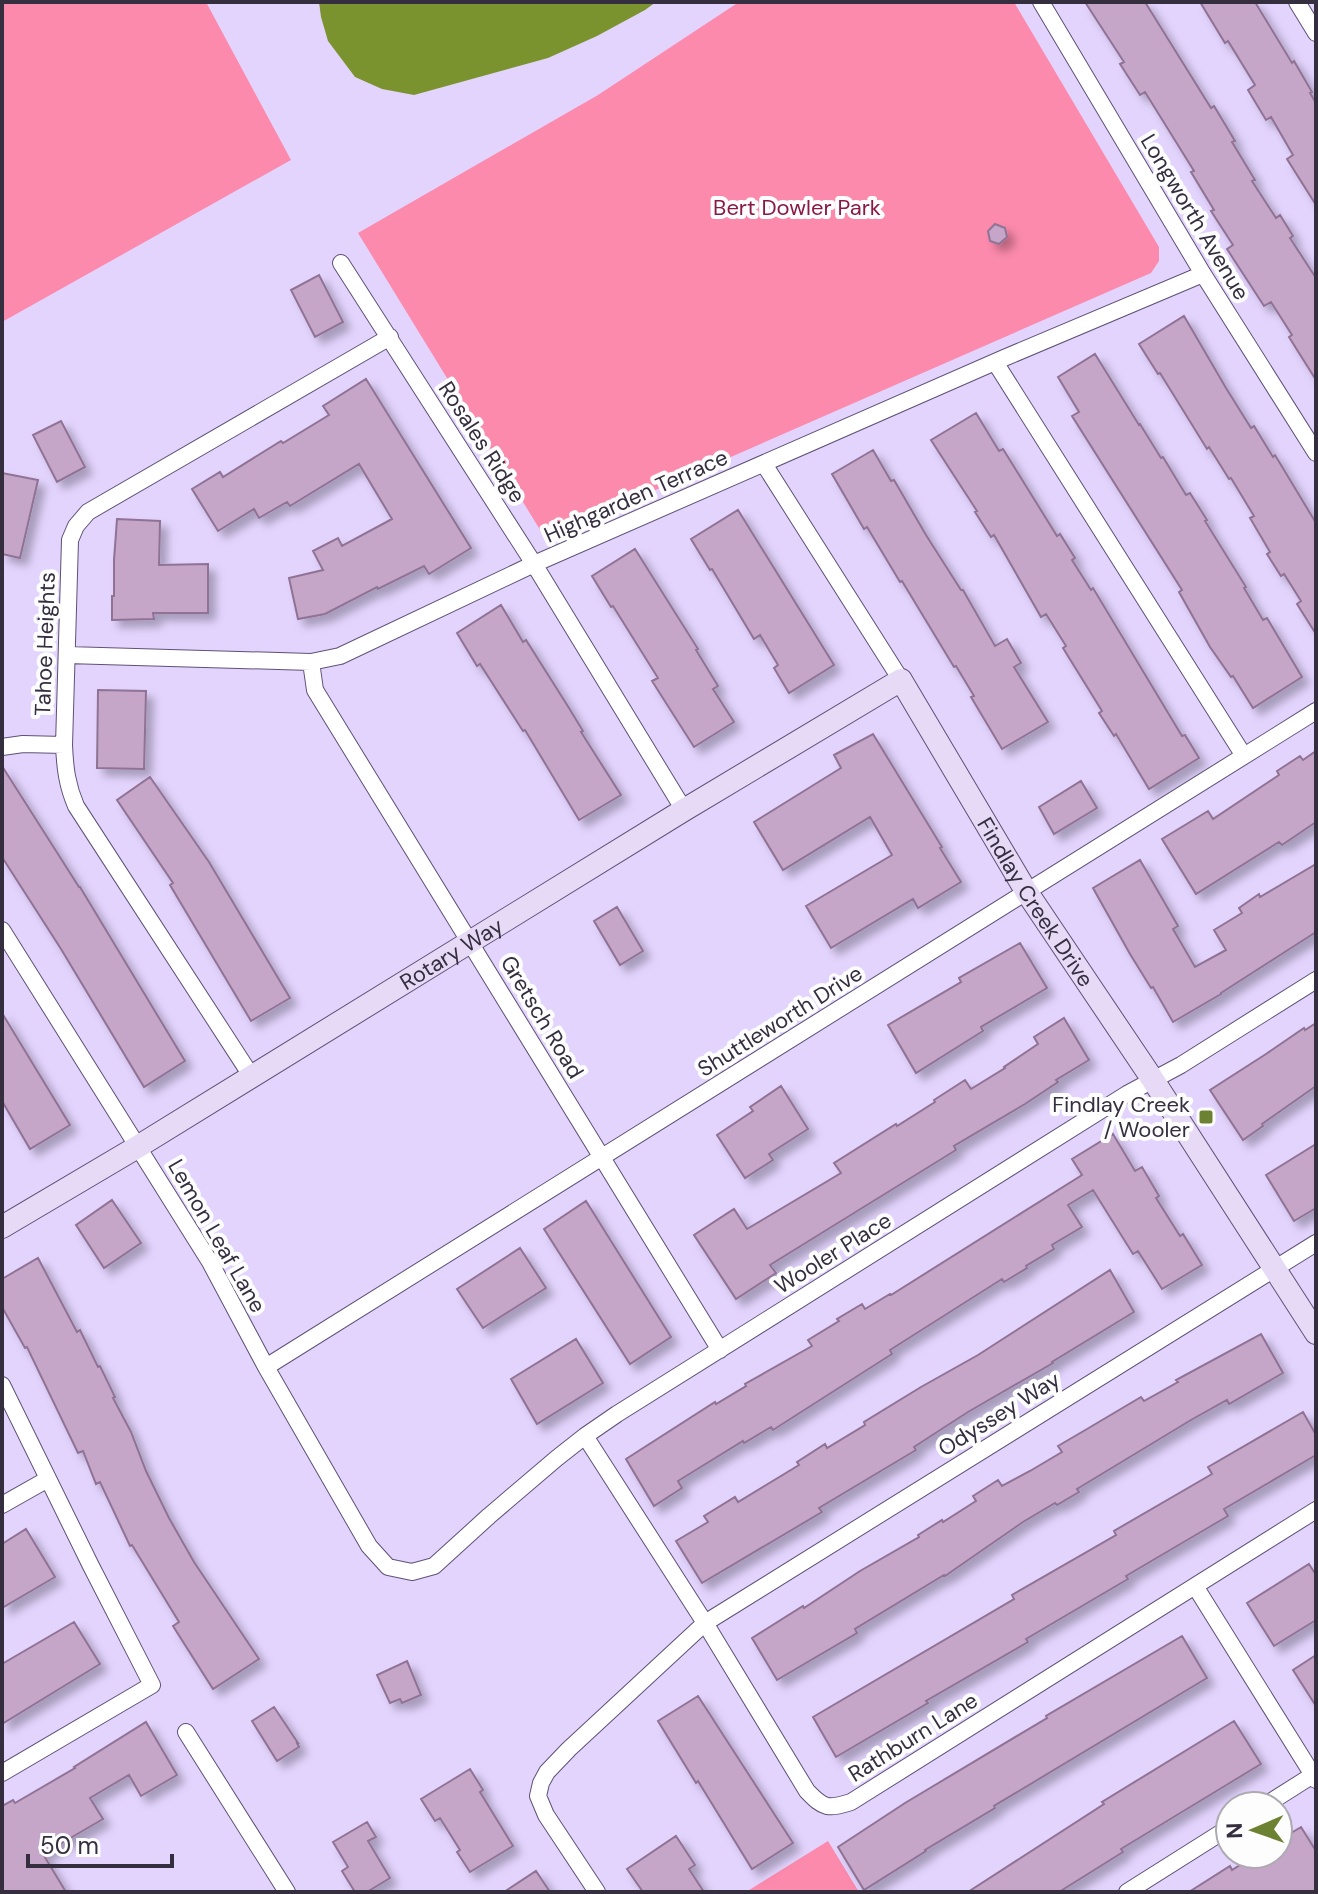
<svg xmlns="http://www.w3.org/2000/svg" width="1318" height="1894" font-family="'DM Sans',sans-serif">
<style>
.green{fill:#fb8aac}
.water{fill:#7b932e}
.building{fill:#c5a6c9;stroke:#907394;stroke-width:2;filter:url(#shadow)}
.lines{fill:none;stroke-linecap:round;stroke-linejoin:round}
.street-casing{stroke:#5f5175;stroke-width:18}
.secondary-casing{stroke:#5f5175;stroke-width:24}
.street{stroke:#fff;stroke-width:16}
.secondary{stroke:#e6daf6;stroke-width:22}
.poi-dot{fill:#6d8132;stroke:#fdfdfd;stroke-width:3}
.labels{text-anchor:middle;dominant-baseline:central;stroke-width:8;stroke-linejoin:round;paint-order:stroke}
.park-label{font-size:22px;fill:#8a1847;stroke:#fdfdfd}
.street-label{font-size:22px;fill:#342e3e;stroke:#fdfdfd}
.poi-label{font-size:22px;fill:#342e3e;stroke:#fdfdfd;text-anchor:end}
</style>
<defs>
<filter id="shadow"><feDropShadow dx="7" dy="7" stdDeviation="4" flood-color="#0004"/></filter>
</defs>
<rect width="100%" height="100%" fill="#e3d4fe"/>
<path class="green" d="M2,2h204l85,158 -289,162z
M739,2h275l145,245v14l-8,12 -507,222 -79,31 -23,7 -184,-300 240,-138z
M828,1841l31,51h-113z"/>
<path class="water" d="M319,2h337l-11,8 -48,26 -49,22 -134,37 -32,-6 -27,-12 -27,-36 -7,-24z"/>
<path class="building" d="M1085,2h60l66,106 3,-2 21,35 -3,1 23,38 -3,1 24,37 4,-3 13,21 -3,2 26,40v102l-27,-43 3,-2 -21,-33 -7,4 -37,-57 6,-4 -22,-34 3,-1 -23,-38 3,-1 -49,-79 -5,3 -20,-31 4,-2z
M1200,2h55l37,61 2,-2 18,31 -2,1 6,10v102l-29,-46 6,-4 -22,-38 -5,3 -18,-30 7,-5 -27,-44 -3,2z
M995,224l10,4 2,9 -8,7 -9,-3 -2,-10z
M319,275l24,47 -28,15 -24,-47z
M1184,316l42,72 25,40 3,-2 19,31 2,-2 41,68v111l-19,-30 4,-3 -17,-27 -3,2 -14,-22 3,-2 -20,-34 4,-2 -23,-38 -2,1 -20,-32 -2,2 -47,-76 -2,1 -19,-30z
M1095,354l44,71 1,-1 21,34 2,-1 23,38 4,-2 17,27 -2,1 41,66 -2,1 19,32 4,-2 35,59 -49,31 -20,-32 -2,1 -21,-30 -31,-55 3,-2 -110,-174 7,-4 -21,-35z
M366,379l105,169 -42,26 -5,-8 -46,23 -1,-2 -52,27 -27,5 -9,-41 34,-8 -10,-19 25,-13 4,8 50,-27 -33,-55 -69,42 -3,-4 -28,16 -5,-9 -36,22 -26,-42 28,-17 3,5 58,-36 2,2 46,-28 -6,-9z
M976,413l23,38 4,-2 54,87 3,-2 15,24 -3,2 19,30 2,-2 89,148 3,-1 14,23 -50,31 -33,-55 -2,2 -15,-23 3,-2 -39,-63 3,-2 -20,-32 -5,3 -47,-82 -3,2 -16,-25 2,-1 -46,-71z
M61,421l24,46 -28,15 -24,-47z
M873,450l18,31 3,-1 32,55 35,55h2l32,56 12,-7 14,24 -7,4 34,55 -46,27 -31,-52 3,-1 -18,-30 -2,1 -52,-86 -2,1 -33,-55 -3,2 -32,-55z
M2,473l36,7 -18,78 -18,-4z
M738,510l96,155 -45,28 -15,-25 4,-3 -18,-30 -6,4 -42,-70 -2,1 -19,-31z
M117,519l43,2 -1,44 49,-1v49h-55l1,6 -42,1v-24h2v-36z
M635,549l63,100 -2,1 22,36 -5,3 21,33 -40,25 -42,-66 6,-3 -45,-72 -2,1 -19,-31z
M501,605l22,37 3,-2 43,68 14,23 -2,1 40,63 -42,25 -54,-90 -2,1 -43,-67 -3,2 -20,-33z
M98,690l48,1 -2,78 -47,-1z
M873,734l69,113 -2,1 21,34 -43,26 -5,-9 -82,49 -25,-42 86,-51 -22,-38 -87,53 -29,-48 87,-54 -7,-13z
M1316,751v71l-34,23 -3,-3 -83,52 -34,-55 46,-28 5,8 66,-44 -2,-4 23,-15 3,4z
M2,766l77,121h1l105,174 -41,26 -83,-138 -59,-92z
M150,777l59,85 81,136 -39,23 -81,-136 3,-2 -56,-83z
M1081,781l16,27 -43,26 -15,-27z
M1140,860l38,66 -5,3 22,38 31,-17 -12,-20 28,-17 -3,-5 20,-14 1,3 56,-33v68l-95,61v1l-48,28 -20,-35 -2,1 -21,-34 -37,-66z
M617,907l26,44 -23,14 -26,-44z
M1020,943l27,45 -66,39 2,4 -67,42 -28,-48 73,-43 -2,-4z
M2,1013l68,112 -40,24 -28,-48z
M1064,1018l25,42 -33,20 2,2 -33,22 -71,42 2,4 -186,115 6,8 -40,26 -42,-64 40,-26 13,20 94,-56 -7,-10 62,-39 1,2 38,-24 -1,-2 31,-20 6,9 34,-21 -1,-1 34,-23 -4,-7z
M1316,1023v63l-54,38 1,2 -20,14 -33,-50 56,-36 38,-26 1,2z
M781,1086l27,43 -39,25 4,6 -28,18 -28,-43 36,-24 -3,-4z
M1113,1134l22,37 7,-4 17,29 -3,2 24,38 3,-2 19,31 -40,24 -24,-38 -5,3 -40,-64 -25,15 14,22 -30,18 2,4 -28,17 1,2 -23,14 -2,-3 -112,71 2,4 -119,76 -2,-3 -27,16 -1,-2 -65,40 4,7 -28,18 -28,-47 89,-57 1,2 30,-18 -1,-2 67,-38 -4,-6 31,-19 -2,-2 25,-15 3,5 25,-15 1,1 191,-120 -10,-16z
M1316,1144v64l-22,13 -28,-46z
M112,1200l29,43 -37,25 -28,-43z
M586,1201l85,136 -41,27 -86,-135z
M520,1248l26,40 -63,40 -26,-39z
M38,1258l39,74 3,-2 18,37 2,-1 15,31 -2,1 18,34 15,39 23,47 25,44 65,97 -46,30 -40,-63 6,-4 -47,-77 -2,1 -30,-64 -4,2 -13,-33 -5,2 -51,-106 -2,1 -23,-41v-28z
M1110,1270l24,42 -82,50 1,1 -85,49 -54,35 2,3 -97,58 3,4 -120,71 -26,-42 32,-19 -4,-6 31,-19 3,5 61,-37 -2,-3 28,-18 2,4 38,-23 -1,-3 57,-35 57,-32z
M1261,1334l22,39 -54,31 -2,-4 -36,20 -114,69 2,3 -22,13 -2,-2 -32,19 -78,54 -1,-1 -89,54 2,4 -80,47 -25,-42 51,-32 1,2 56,-37 59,-34 -1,-2 24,-15 1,2 33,-21 -3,-5 25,-16 4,6 28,-15 32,-19 -4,-6 29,-17 54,-32 3,4 34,-19 -2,-2z
M576,1339l27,44 -66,41 -26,-45z
M1303,1412l13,23v20l-92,54 4,7 -102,60 2,3 -102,60 2,3 -102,59 2,2 -92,54 -23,-40 201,-118 -2,-4 104,-60 -2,-4 98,-57 -4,-7z
M26,1529l29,48 -53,31v-64z
M1309,1564l7,11v45l-42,26 -27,-43z
M74,1622l26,42 -98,60v-60z
M1182,1636l25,42 -213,128 1,2 -70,42 1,1 -62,39 -26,-43 67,-44 142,-85 -1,-2z
M1316,1655v51l-23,-36z
M407,1661l14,34 -19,8 -2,-4 -10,4 -13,-28z
M698,1696l95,147 -41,26 -54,-88 -2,2 -38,-62z
M274,1707l24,36h-1l2,4 -22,14 -25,-40z
M1234,1721l27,43 -117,71 -23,14 2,3 -64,40h-91l136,-88 -2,-2z
M146,1722l31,53 -36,21 -12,-21 -39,23 13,21 -60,35 23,38h-64v-86l11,-6 2,3 60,-35 -1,-1z
M470,1769l13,21 -3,2 33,54 -43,26 -13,-20 3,-2 -20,-32 -5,3 -14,-22z
M367,1822l9,15 -8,4 22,37 -23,14h-12l-13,-21 6,-4 -15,-25z
M1301,1827l15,24v41h-127l41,-26 2,4 25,-16h21v-13z
M676,1836l19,29 -6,4 15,23h-61l-16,-23z
M536,1871l14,21h-46z"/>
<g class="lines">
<defs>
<path id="street" d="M1041,2l162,272 113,179
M1297,2l19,31
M341,263l193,301 150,246
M995,362l249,394
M764,464l137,216
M67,655l244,7 29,-6 194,-92 470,-206 199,-84
M311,662l4,28 405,660
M2,747l21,-3 41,1
M2,930l208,332 56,105 103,179 19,21 24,5 22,-6 55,-50 68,-58 28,-22 32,-22 510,-320 54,-29 135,-85
M252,1077l-176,-271c-9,-21 -11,-38 -12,-61l6,-205 6,-14 12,-14 302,-175
M266,1367l1050,-656
M2,1385l89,181 61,119 -150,88
M585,1436l120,187 102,168c17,18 21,18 44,11l465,-292
M2,1505l46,-26
M1195,1586l121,194
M186,1732l101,160
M1264,1806l49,-31
M597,1892l-51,-77 -8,-19 3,-13 6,-11 22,-23 136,-126 611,-380
M1127,1892l103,-65"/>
<g id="secondary">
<path id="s1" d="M2,1227l137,-81 545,-336 217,-130 125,211 127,189 163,253"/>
</g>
</defs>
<use href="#street" class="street-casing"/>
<use href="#secondary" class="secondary-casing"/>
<use href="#street" class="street"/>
<use href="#secondary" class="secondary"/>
</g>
<rect class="poi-dot" x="1198" y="1109" width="16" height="16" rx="4"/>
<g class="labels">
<g class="park-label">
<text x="797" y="207">Bert Dowler Park</text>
</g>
<g class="street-label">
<text transform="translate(1195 217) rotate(59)">Longworth Avenue</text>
<text transform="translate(482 442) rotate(57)">Rosales Ridge</text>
<text transform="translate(636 496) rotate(-24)">Highgarden Terrace</text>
<text transform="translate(45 644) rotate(-88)">Tahoe Heights</text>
<text stroke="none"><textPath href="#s1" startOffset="1312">Findlay Creek Drive</textPath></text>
<text stroke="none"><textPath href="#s1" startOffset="526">Rotary Way</textPath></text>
<text transform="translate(542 1017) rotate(59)">Gretsch Road</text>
<text transform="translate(780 1021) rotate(-32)">Shuttleworth Drive</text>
<text transform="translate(217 1236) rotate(60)">Lemon Leaf Lane</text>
<text transform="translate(833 1253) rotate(-32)">Wooler Place</text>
<text transform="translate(999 1414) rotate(-32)">Odyssey Way</text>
<text transform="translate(913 1737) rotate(-32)">Rathburn Lane</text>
</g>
<g class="poi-label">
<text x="1190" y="1104">Findlay Creek<tspan x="1190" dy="25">/ Wooler</tspan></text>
</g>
</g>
<rect width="1318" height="1894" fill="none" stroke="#342e3e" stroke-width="8"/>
<g transform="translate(1254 1830) rotate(268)"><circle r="38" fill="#fdfdfd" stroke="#adaab1" stroke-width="2"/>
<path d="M0-6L14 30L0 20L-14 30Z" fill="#6d8132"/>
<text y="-12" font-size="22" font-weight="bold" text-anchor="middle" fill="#342e3e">N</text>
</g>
<path d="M28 1854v12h144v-12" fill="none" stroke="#342e3e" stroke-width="4"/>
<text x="40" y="1854" font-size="24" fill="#342e3e" stroke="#fdfdfd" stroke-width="6" paint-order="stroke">50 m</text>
</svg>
